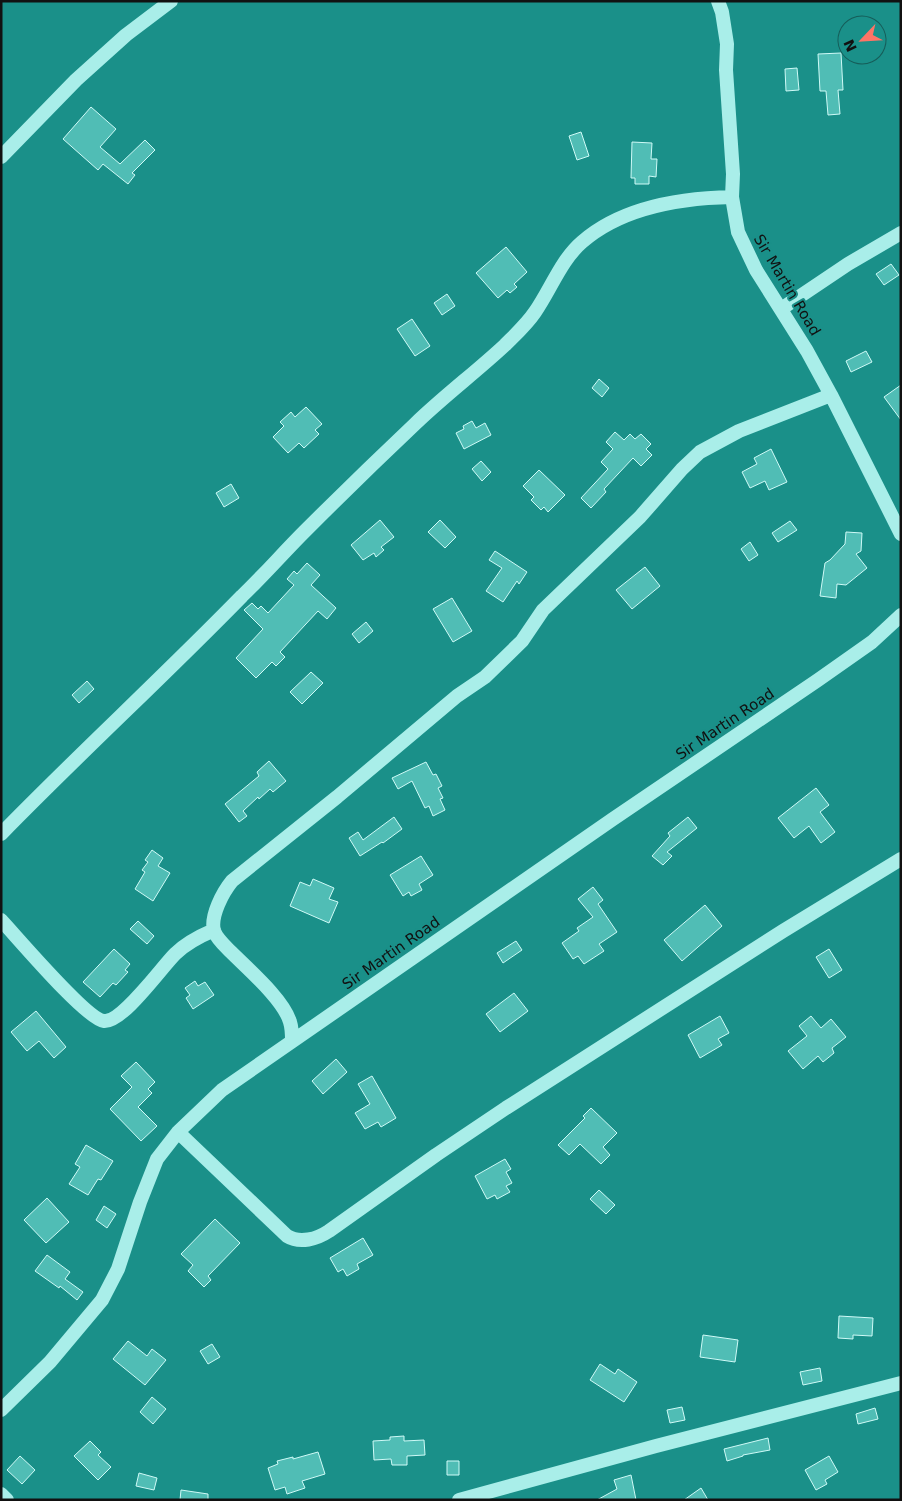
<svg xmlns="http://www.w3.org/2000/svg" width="902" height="1501" font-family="'DejaVu Sans',sans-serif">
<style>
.building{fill:#50bdb5;stroke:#cffaf7}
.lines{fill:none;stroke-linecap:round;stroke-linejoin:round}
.minor{stroke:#a9eee9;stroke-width:14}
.labels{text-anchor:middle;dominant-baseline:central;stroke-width:4;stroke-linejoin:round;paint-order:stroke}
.street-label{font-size:15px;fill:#111;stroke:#1a9089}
</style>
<rect width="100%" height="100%" fill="#1a9089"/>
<path class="building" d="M841,53l2,37h-5l2,24 -12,1 -2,-24h-6l-2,-37z
M797,68l2,22 -13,1 -1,-22z
M91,107l25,22 -16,18 20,17 25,-24 10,10 -23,23 3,2 -7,9 -25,-20 -5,6 -35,-31z
M581,132l8,24 -12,4 -8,-24z
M632,142l20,1 -1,16h6l-1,18 -7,-1v8h-14v-6h-4z
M506,247l21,25 -13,12 3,3 -7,6 -3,-3 -9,8 -22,-25z
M891,264l8,11 -15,10 -8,-11z
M447,294l8,12 -13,9 -8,-12z
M412,319l18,27 -15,10 -18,-27z
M866,351l6,11 -21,10 -5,-11z
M599,379l10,9 -7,9 -10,-9z
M901,385v35l-17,-23z
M306,407l16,17 -7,6 4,4 -15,14 -5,-5 -11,10 -15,-16 11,-11 -4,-4 11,-10 4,5z
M472,421l4,7 9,-5 6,12 -27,14 -8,-16 8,-4 -1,-3z
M615,432l9,8 6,-6 5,5 6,-5 10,10 -5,5 6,6 -11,11 -8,-8 -29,31 2,3 -15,16 -10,-10 27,-29 -7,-7 12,-13 -7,-7z
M771,449l16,33 -18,8 -4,-9 -15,7 -8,-16 15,-8 -3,-6z
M481,461l10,11 -9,9 -10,-12z
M539,470l26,25 -17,17 -4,-5 -3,3 -10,-10 3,-3 -11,-11z
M231,484l8,14 -15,9 -8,-14z
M380,520l14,17 -13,10 3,3 -8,7 -2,-4 -11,7 -12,-15z
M440,520l16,17 -11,11 -17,-16z
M790,521l7,9 -19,12 -6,-9z
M846,532l16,1 -1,18 -5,3 11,14 -21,17 -9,-1 -1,14 -16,-2 5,-33 5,-3 15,-16z
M750,542l8,13 -9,6 -8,-12z
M495,551l32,21 -8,12 -2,-3 -14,21 -17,-11 16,-23 -13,-8z
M307,563l13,12 -9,10 25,23 -9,11 -9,-8 -38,41 5,5 -9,9 -4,-4 -16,16 -20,-20 27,-29 -19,-19 8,-7 6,6 3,-3 7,7 26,-28 -7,-6 7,-8 3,3z
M645,567l15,19 -28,23 -16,-19z
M452,598l20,33 -19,11 -20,-33z
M366,622l7,9 -14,12 -7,-9z
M311,672l12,11 -21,21 -12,-12z
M87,681l7,8 -15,14 -7,-8z
M269,761l17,20 -13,11 -3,-3 -11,10 -1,-2 -15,14 4,5 -8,6 -14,-18 34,-28 -2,-4z
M426,762l7,13 3,-1 6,12 -4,2 5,10 -3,1 5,11 -12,6 -4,-10 -4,2 -13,-27 -14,8 -6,-11z
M816,788l13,17 -9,7 15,20 -14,11 -12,-17 -15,12 -16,-20z
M394,817l8,12 -19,14 -1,-1 -22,14 -11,-18 9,-6 5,8z
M688,817l9,11 -30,24 5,4 -9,9 -11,-9 18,-20 -2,-3z
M152,850l11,8 -5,8 12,7 -17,28 -18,-12 10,-17 -3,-2 6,-8 -3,-2z
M421,856l12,19 -14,9 3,6 -11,6 -2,-4 -6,4 -13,-21z
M313,879l21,9 -5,11 9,3 -9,21 -39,-17 10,-24 10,4z
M593,887l10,13 -5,4 19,28 -18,12 5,7 -20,13 -6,-8 -5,3 -11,-16 17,-12 -2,-3 16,-11 -15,-18z
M705,905l17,21 -40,35 -18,-21z
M138,921l16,15 -7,8 -17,-15z
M516,941l6,9 -19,13 -6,-10z
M114,949l16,15 -5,6 3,2 -12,13 -3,-2 -13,14 -17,-15z
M829,949l13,21 -13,8 -13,-21z
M195,981l3,5 7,-4 9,13 -21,14 -7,-11 4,-3 -5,-7z
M514,993l14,18 -28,21 -14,-18z
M36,1011l30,36 -12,11 -15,-17 -12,10 -16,-19z
M720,1016l9,17 -11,6 4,6 -22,13 -12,-23z
M811,1016l10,12 10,-9 15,18 -14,11 2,5 -11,9 -5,-6 -15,13 -15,-18 19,-15 -8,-10z
M336,1059l11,13 -24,22 -11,-13z
M136,1062l19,20 -7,7 4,4 -14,14 19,19 -16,15 -31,-32 22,-22 -11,-11z
M372,1076l24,42 -15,9 -3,-5 -13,7 -10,-16 15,-9 -12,-20z
M591,1108l26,25 -14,14 7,8 -9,9 -21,-20 -11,11 -11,-10 27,-27 -2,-2z
M86,1145l27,16 -12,19 -3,-1 -10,16 -19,-11 11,-17 -5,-3z
M505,1159l6,10 -5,3 6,11 -6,3 4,6 -13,7 -2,-4 -8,4 -12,-23z
M599,1190l16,15 -9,9 -16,-15z
M47,1198l22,24 -23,21 -22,-23z
M104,1206l12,8 -9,14 -11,-8z
M215,1219l25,24 -32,33 3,4 -7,7 -16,-16 5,-6 -12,-11z
M363,1238l10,17 -16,9 2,5 -12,7 -4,-7 -5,3 -8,-14z
M47,1255l23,17 -5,7 18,13 -6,8 -17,-14 -1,2 -24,-17z
M839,1316l34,2 -1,18 -19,-1v4l-15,-1z
M703,1335l35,5 -3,22 -35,-5z
M128,1341l19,15 5,-7 14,11 -21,25 -32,-26z
M212,1344l8,13 -12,7 -8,-13z
M600,1364l15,10 3,-5 19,13 -13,20 -34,-22z
M820,1368l2,13 -19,4 -3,-13z
M152,1397l14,12 -13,15 -13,-12z
M682,1407l3,13 -15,3 -3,-13z
M875,1408l3,11 -20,5 -2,-10z
M404,1436v5l20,-1 1,15 -18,1v9h-15l-1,-6 -17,1 -1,-19 17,-1v-3z
M768,1438l2,12 -27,5v1l-16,5 -3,-12z
M90,1441l11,11 -3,3 13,12 -13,13 -24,-24z
M318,1452l7,22 -23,7 3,7 -18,6 -2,-7 -10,3 -7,-22 10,-4 -1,-3 16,-4v2z
M20,1456l15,14 -13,14 -15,-14z
M829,1456l9,16 -13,8 2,4 -11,6 -11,-20z
M447,1461h12v14h-12z
M139,1473l18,5 -3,12 -18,-4z
M631,1475l5,25h-39l20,-11 -3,-9z
M701,1488l7,12h-24z
M181,1490l27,4v6h-28z"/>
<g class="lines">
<path class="minor" d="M718,1l4,11 5,32 -1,26 7,104 -1,23 6,35 18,38 51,81 24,44 70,139
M1,157l75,-77 50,-45 45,-34
M781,309l67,-45 53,-31
M1,834c79,-81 162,-157 241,-238 22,-21 41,-43 63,-65 36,-36 73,-72 110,-107 29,-28 61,-52 90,-79 11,-11 22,-21 30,-33 16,-23 26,-52 47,-70 40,-35 100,-44 150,-45
M1,920c16,17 85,99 103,101 18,2 57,-53 71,-67 11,-11 25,-18 39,-24
M292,1041c0,-6 0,-13 -2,-19 -6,-22 -42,-53 -59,-70 -6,-6 -14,-13 -17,-21 -4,-15 9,-39 18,-50l105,-84 120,-101 28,-19 37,-36 21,-31 97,-93 42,-48 18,-17 39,-21 92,-36
M178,1132l109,104c13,8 30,3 42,-5l107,-76 70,-47 277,-177 118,-72
M1,1410l49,-48 52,-62 16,-31 22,-67 17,-43 21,-27 44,-42 391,-271 205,-139 54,-38 29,-27
M1,1494l6,6
M459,1500l197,-54 245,-63"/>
</g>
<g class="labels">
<g class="street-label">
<text transform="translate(787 285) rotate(59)">Sir Martin Road</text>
<text transform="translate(725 724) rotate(-34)">Sir Martin Road</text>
<text transform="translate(391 953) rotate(-35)">Sir Martin Road</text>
</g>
</g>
<rect width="902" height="1501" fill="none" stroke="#111111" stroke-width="5"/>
<g transform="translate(862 40) rotate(245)"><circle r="24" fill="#1a9089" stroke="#165d59"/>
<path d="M0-4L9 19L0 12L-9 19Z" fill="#ff7466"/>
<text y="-8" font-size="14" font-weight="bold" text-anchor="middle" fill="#111111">N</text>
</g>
</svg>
